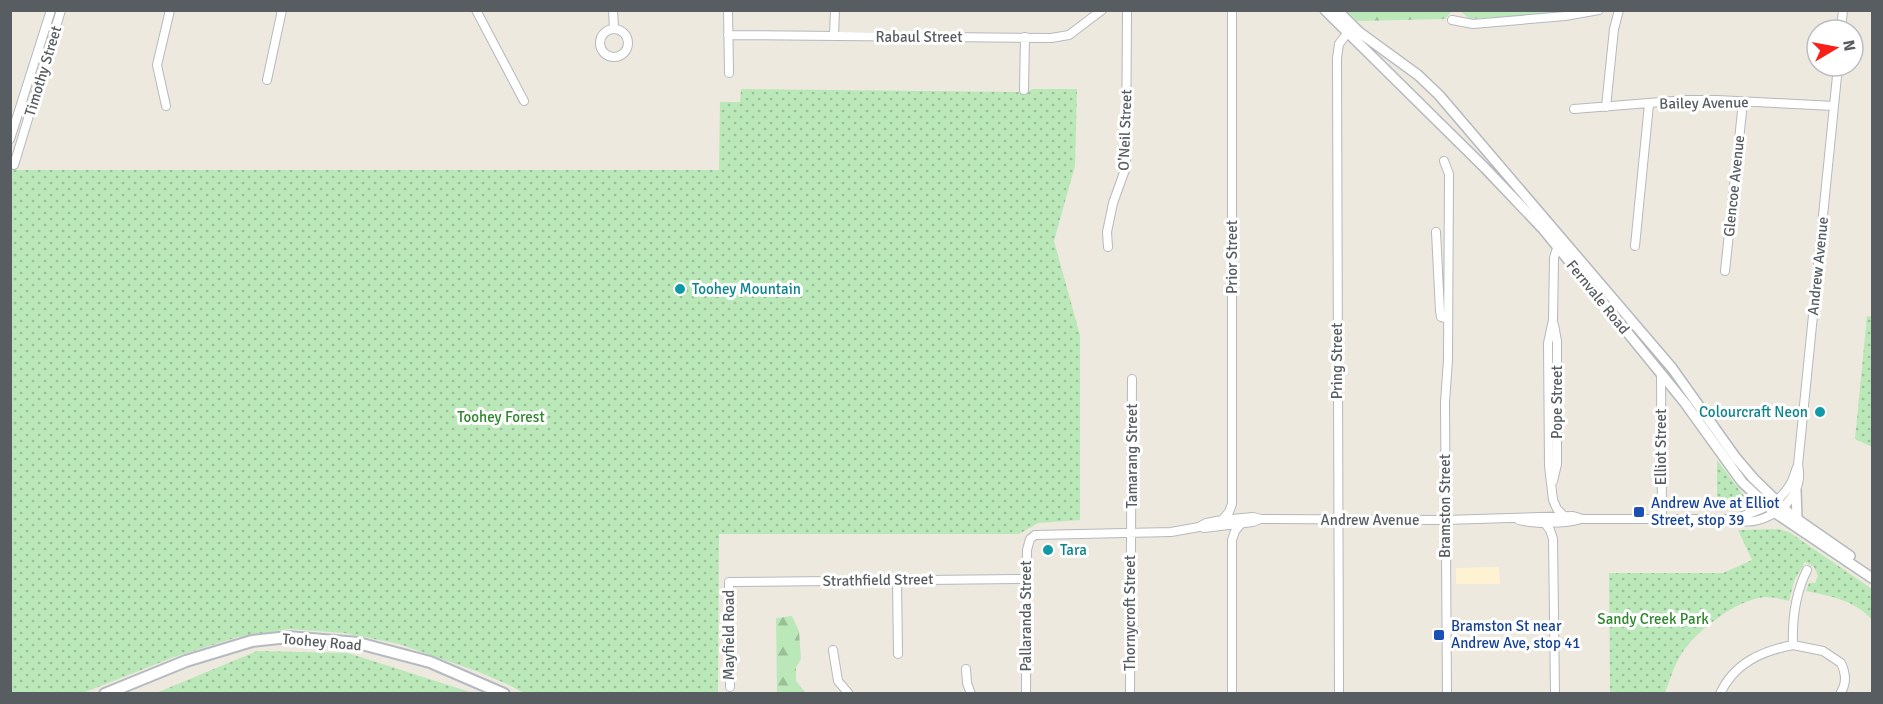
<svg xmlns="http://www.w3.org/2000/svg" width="1883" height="704" font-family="Signika,sans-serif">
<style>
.commercial{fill:#fff2d2}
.forest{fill:url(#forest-firs)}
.park{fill:url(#park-dots)}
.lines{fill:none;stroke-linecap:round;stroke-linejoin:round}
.minor-casing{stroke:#b5b9be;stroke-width:10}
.tertiary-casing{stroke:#b5b9be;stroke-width:12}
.secondary-casing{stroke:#b5bac0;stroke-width:14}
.minor{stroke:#fff;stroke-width:8}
.tertiary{stroke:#fff;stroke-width:9}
.secondary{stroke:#fff;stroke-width:10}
.culture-dot{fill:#0f9aa8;stroke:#fff;stroke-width:2}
.transit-dot{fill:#1a4fb4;stroke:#fff;stroke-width:2}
.labels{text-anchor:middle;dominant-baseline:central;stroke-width:6;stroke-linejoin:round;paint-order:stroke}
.street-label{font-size:15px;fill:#585d62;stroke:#fff}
.culture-label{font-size:15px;fill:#0d838f;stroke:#fff;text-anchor:start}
.park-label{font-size:15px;fill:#2d862c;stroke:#fff}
.transit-label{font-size:15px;fill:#164399;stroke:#fff;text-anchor:start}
</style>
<defs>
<pattern id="forest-firs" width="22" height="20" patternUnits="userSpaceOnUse" patternTransform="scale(1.5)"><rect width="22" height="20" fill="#bbe8b8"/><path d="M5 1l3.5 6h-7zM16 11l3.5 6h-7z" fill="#9bbf99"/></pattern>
<pattern id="park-dots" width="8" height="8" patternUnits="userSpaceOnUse" patternTransform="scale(1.5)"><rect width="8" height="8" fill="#bbe8b8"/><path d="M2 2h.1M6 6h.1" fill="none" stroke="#9bbf99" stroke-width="1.8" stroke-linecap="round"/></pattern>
</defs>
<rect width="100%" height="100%" fill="#ede9df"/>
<path class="commercial" d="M1499,567l1,17h-44v-16z"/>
<path class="forest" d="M1347,11h105l-7,8 -88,2z
M1460,11h108l-2,1 -96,7z
M792,616l7,15 2,28 -5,8v14l10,12h-29l-1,-75z"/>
<path class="park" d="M741,89l287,3 4,-3h45l-2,77 -21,75 26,94v185l-42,3 -19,11h-300l-1,159h-194l-15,-8 -30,-13 -80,-28 -55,-11 -55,-4 -51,8 -64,20 -91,36 -72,1v-524h708l1,-68h20z
M1867,316l5,1v130l-17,-8z
M1717,460l30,40v7l-30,1z
M1778,529l11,3 83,57v31c-17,-20 -42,-24 -66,-29l3,-8h6l3,-7 -4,-9 -9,-5 -11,19 -5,20c-8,-2 -16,-4 -24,-4 -28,2 -73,36 -86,61 -6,11 -10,24 -14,35h-55l-1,-120h114l29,-13 -14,-30z
M257,651l91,2 125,40h-317z"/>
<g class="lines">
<defs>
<path id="minor" d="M476,10l48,91
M613,10l1,18
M728,10l1,63
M1452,20l21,4 92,-8 34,-6
M600 43a14 14 0 1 1 28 0a14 14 0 1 1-28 0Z
M1841,30l2,-20
M728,35l323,3 18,-3 33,-25
M834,36l1,-26
M267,80l15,-70
M1024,90l1,-53
M166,106l-9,-41 13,-55
M1606,107l8,-78 5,-19
M1574,109l112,-9h31l117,6
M10,139l41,-129
M1444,161l5,13 -1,186 -3,42 2,292
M14,165l47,-155
M1436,232l4,79 1,6 7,2
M1561,246l-5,5 -2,7 -1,62 -5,23 1,123 4,34 4,9 7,7
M1635,246l14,-142
M1108,247l-1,-15 6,-29 13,-36 1,-157
M1725,271l18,-169
M1661,375l1,144
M1553,481l4,-17v-123l-3,-16
M1735,519c22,-9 43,-12 56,-36 3,-5 4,-12 7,-18
M1222,520l7,-8 3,-8v-494
M1519,520c16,4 46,4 62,-1
M1544,522l6,8 3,9 2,155
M1204,528l49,-6 7,-3
M897,580l1,74
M1793,645l30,6 18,12c5,11 6,20 -1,31
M833,650l5,31 11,13
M966,669l1,14 4,11
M730,687l-1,-105 298,-3
M1026,694l1,-144 3,-11 5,-4 136,-3 28,-5 7,-4 16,-3 31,-3 8,2 184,1 128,-4 10,3h152c21,9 53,-9 61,-30 4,-8 4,-15 2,-24l40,-399
M1130,694l2,-315
M1232,694v-154l3,-9 6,-7
M1339,694l-2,-636 2,-14 9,-12
M1720,694c14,-31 42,-43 73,-49 -1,-27 2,-51 14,-75"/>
<path id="tertiary" d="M1325,10l160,158 58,61 142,174 57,79 32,30 98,66
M1337,10l22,22 59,43 21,20 233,273 64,90 17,20 38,37 59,41
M1796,490l1,29"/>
<path id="secondary" d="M105,694l81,-33 66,-20 36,-4 70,6 72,19 74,32"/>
</defs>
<use href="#minor" class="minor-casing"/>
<use href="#tertiary" class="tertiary-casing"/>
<use href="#secondary" class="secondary-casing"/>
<use href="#minor" class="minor"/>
<use href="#tertiary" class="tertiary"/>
<use href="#secondary" class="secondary"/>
</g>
<g class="culture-dot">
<circle cx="680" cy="289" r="6"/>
<circle cx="1820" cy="412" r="6"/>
<circle cx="1048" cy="550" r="6"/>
</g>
<g class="transit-dot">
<rect x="1633" y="506" width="12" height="12" rx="3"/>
<rect x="1433" y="629" width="12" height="12" rx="3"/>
</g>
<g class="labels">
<g class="street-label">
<text x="919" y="37">Rabaul Street</text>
<text transform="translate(43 71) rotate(-73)">Timothy Street</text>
<text transform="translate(1704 103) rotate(-1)">Bailey Avenue</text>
<text transform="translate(1125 130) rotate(-88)">O'Neil Street</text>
<text transform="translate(1734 186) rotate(-84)">Glencoe Avenue</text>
<text transform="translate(1232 257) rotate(-90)">Prior Street</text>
<text transform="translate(1818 266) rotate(-84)">Andrew Avenue</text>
<text transform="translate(1598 297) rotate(51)">Fernvale Road</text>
<text transform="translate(1337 361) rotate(-90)">Pring Street</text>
<text transform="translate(1557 402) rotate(-90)">Pope Street</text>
<text transform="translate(1661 447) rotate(-90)">Elliot Street</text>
<text transform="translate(1132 456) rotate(-90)">Tamarang Street</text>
<text transform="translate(1445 506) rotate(-90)">Bramston Street</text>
<text x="1370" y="520">Andrew Avenue</text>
<text transform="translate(878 580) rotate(-1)">Strathfield Street</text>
<text transform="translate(1130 613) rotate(-90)">Thornycroft Street</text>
<text transform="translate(1026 616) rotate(-90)">Pallaranda Street</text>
<text transform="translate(729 635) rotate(-90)">Mayfield Road</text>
<text transform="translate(322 642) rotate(5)">Toohey Road</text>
</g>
<g class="culture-label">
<text x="692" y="289">Toohey Mountain</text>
<text x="1808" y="412" text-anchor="end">Colourcraft Neon</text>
<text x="1060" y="550">Tara</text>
</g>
<g class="park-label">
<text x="501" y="417">Toohey Forest</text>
<text x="1653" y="619">Sandy Creek Park</text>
</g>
<g class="transit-label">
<text x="1651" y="503">Andrew Ave at Elliot<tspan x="1651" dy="17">Street, stop 39</tspan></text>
<text x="1451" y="626">Bramston St near<tspan x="1451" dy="17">Andrew Ave, stop 41</tspan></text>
</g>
</g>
<rect width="1883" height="704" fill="none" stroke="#585d62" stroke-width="24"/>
<g transform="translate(1835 48) rotate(80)"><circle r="28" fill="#ffffff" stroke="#bcbec0" stroke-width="1.5"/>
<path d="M0-4.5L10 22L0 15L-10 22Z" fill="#fa1e18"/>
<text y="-9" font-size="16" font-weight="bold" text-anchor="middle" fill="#585d62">N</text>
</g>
</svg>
